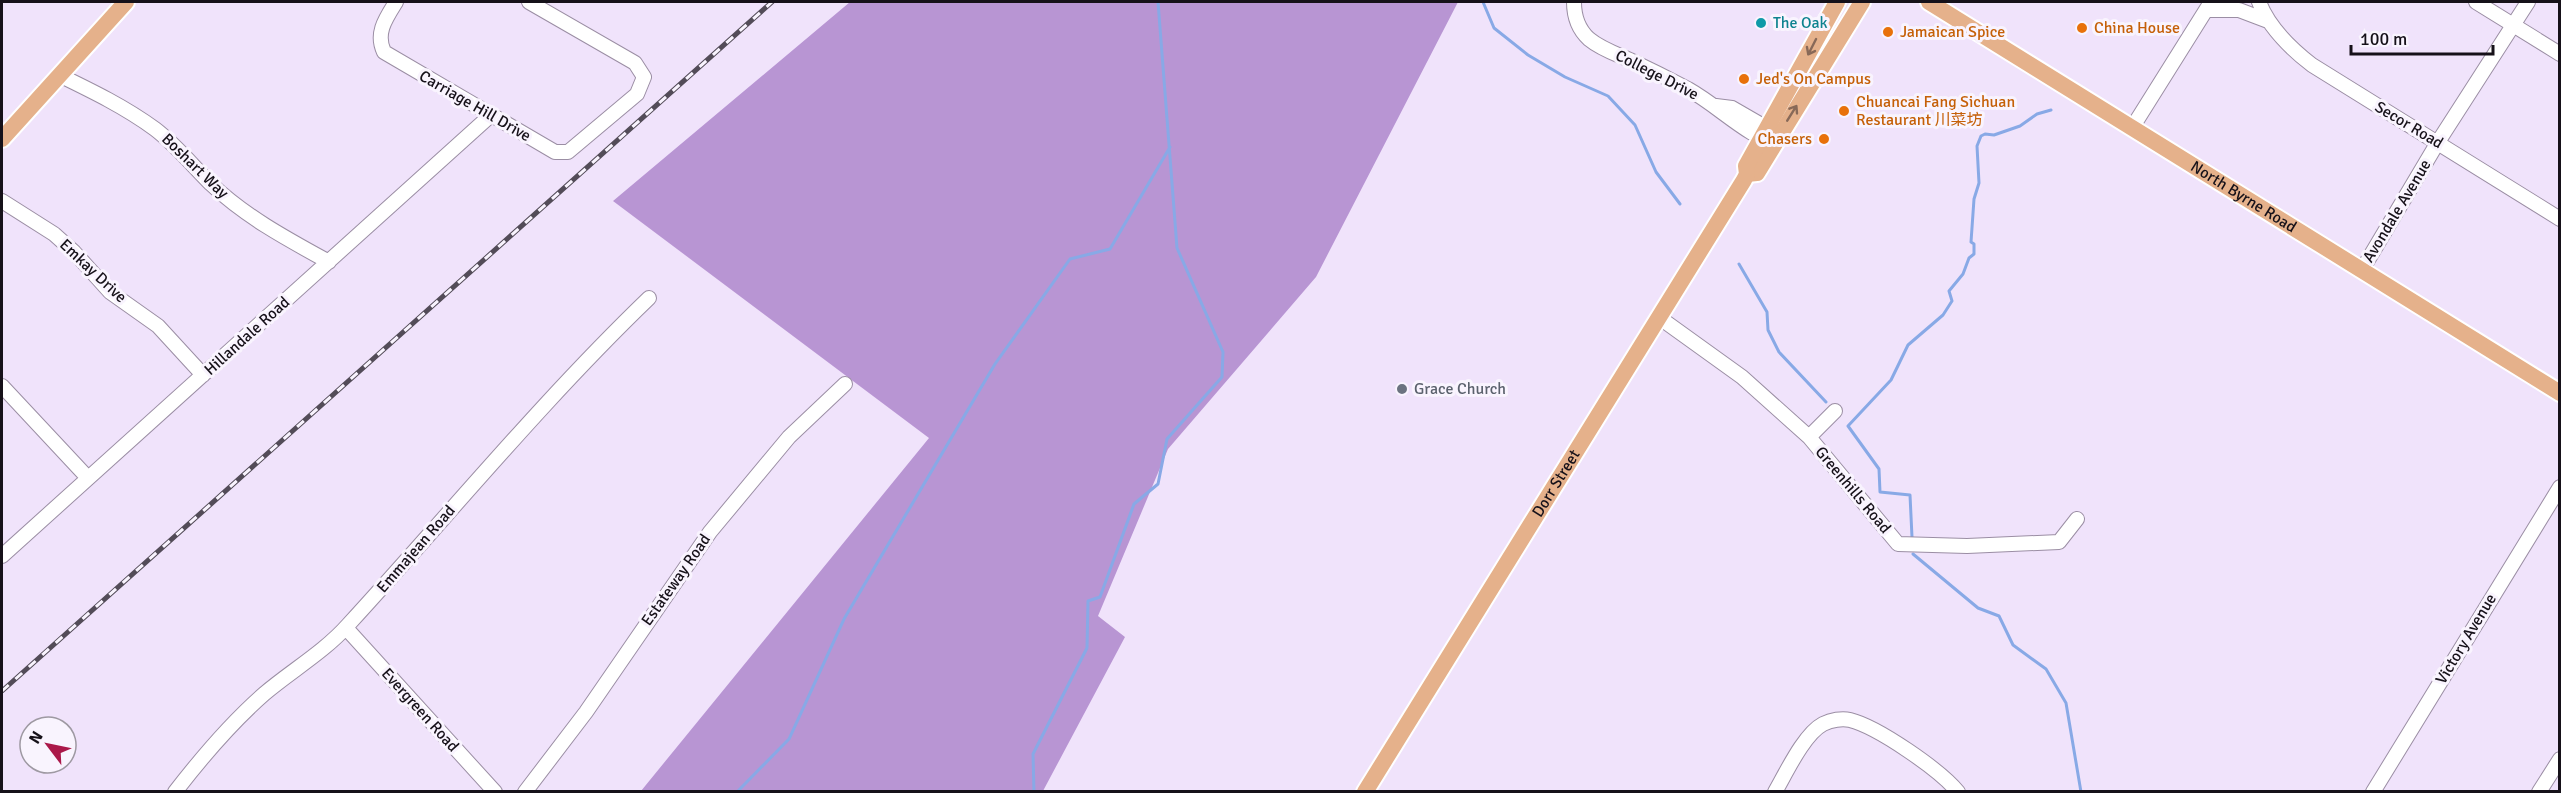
<svg xmlns="http://www.w3.org/2000/svg" width="2561" height="793" font-family="Signika,'Noto Sans SC',sans-serif">
<style>
.forest{fill:#b895d3}
.lines{fill:none;stroke-linecap:round;stroke-linejoin:round}
.stream{stroke:#88a9e6;stroke-width:3}
.minor-casing{stroke:#9b8ea4;stroke-width:16}
.major-casing{stroke:#fff;stroke-width:20}
.minor{stroke:#fff;stroke-width:14}
.major{stroke:#e5b18b;stroke-width:16}
.rail-casing{stroke:#534c58;stroke-width:5}
.rail{stroke:#f9f4fe;stroke-width:3;stroke-dasharray:9;stroke-linecap:butt}
.oneway{stroke:#886958}
.culture-dot{fill:#0f9aa8;stroke:#f9f4fe;stroke-width:2}
.food-dot{fill:#e8710a;stroke:#f9f4fe;stroke-width:2}
.worship-dot{fill:#6b7280;stroke:#f9f4fe;stroke-width:2}
.labels{text-anchor:middle;dominant-baseline:central;stroke-width:6;stroke-linejoin:round;paint-order:stroke}
.culture-label{font-size:16px;fill:#0d838f;stroke:#f9f4fe;text-anchor:start}
.food-label{font-size:16px;fill:#c56008;stroke:#f9f4fe;text-anchor:start}
.street-label{font-size:16px;fill:#161119;stroke:#f9f4fe}
.worship-label{font-size:16px;fill:#5b616d;stroke:#f9f4fe;text-anchor:start}
</style>
<rect width="100%" height="100%" fill="#f0e3fb"/>
<path class="forest" d="M850,2h608l-142,275 -148,172 -70,167 27,21 -82,154h-402l288,-353 -316,-237z"/>
<g class="lines">
<path class="stream" d="M1483,2l11,26 34,27 37,22 43,19 27,29 21,47 24,32
M1739,264l28,48 1,18 11,22 47,50
M1912,537l-2,-42 -30,-3 -1,-23 -31,-43 43,-46 17,-35 35,-30 9,-14 -3,-10 14,-17 6,-16 5,-4v-10l-3,-2 3,-43 5,-16 -2,-37 4,-10 4,-2 9,1 26,-9 17,-12 14,-4
M1913,554l65,54 21,8 14,29 33,24 20,34 15,89
M737,792l52,-53 55,-120 151,-255 75,-105 40,-10 60,-102
M1034,792l-1,-38 54,-106 1,-47 12,-4 34,-93 24,-20 9,-45 55,-62 1,-25 -46,-104 -19,-246"/>
<defs>
<path id="minor" d="M396,2c-10,16 -21,31 -12,50l171,100h13l69,-58 7,-17 -9,-14 -106,-61
M1574,2c0,13 4,27 15,37 12,10 27,15 41,21 19,9 39,19 58,29 23,13 41,30 64,44l6,-3
M2259,2c10,26 31,46 53,63l248,154
M2476,2l84,52
M2206,10h33l29,11
M59,75c33,16 66,32 96,54 21,16 37,36 56,55 35,33 76,55 118,78
M1716,106l16,2 26,15v7l7,4
M2132,128l79,-126
M2,201l52,33 20,18 36,40 48,34 45,49
M2362,270l76,-128 90,-140
M1660,318l82,59 67,60 89,107 69,2 92,-4 18,-23
M2,386l86,92
M1809,437l26,-26
M2,556l489,-441
M346,628l149,164
M175,792c27,-35 56,-69 89,-98 27,-23 60,-42 84,-69 100,-109 194,-224 301,-327
M525,792l61,-80 124,-180 79,-95 56,-53
M1775,792c11,-19 29,-58 48,-68 8,-4 19,-6 27,-4 28,7 90,50 108,72
M2373,792l187,-305
M2539,792l21,-33"/>
<g id="major">
<path id="s1" d="M1929,2l631,391"/>
<path d="M2,139l124,-137"/>
<path d="M1747,174l10,-1 105,-171"/>
<path id="s2" d="M1365,792l379,-612 3,-6 -1,-8 91,-164"/>
</g>
</defs>
<use href="#minor" class="minor-casing"/>
<use href="#major" class="major-casing"/>
<use href="#minor" class="minor"/>
<use href="#major" class="major"/>
<defs>
<path id="rail" d="M2,691l770,-689"/>
</defs>
<use href="#rail" class="rail-casing"/>
<use href="#rail" class="rail"/>
</g>
<defs><path id="oneway-shaft" d="M-6 0H5M1.5-3L5.5 0L1.5 3" fill="none" stroke-width="1.6" stroke-linecap="round" stroke-linejoin="round" transform="scale(1.5)"/></defs>
<g class="oneway">
<use href="#oneway-shaft" transform="translate(1812 47) rotate(117)"/>
<use href="#oneway-shaft" transform="translate(1792 113) rotate(-58)"/>
</g>
<circle class="culture-dot" cx="1761" cy="23" r="6"/>
<g class="food-dot">
<circle cx="2082" cy="28" r="6"/>
<circle cx="1888" cy="32" r="6"/>
<circle cx="1744" cy="79" r="6"/>
<circle cx="1844" cy="111" r="6"/>
<circle cx="1824" cy="139" r="6"/>
</g>
<circle class="worship-dot" cx="1402" cy="389" r="6"/>
<g class="labels">
<g class="culture-label">
<text x="1773" y="23">The Oak</text>
</g>
<g class="food-label">
<text x="2094" y="28">China House</text>
<text x="1900" y="32">Jamaican Spice</text>
<text x="1756" y="79">Jed's On Campus</text>
<text x="1856" y="102">Chuancai Fang Sichuan<tspan x="1856" dy="18">Restaurant 川菜坊</tspan></text>
<text x="1812" y="139" text-anchor="end">Chasers</text>
</g>
<g class="street-label">
<text transform="translate(1657 75) rotate(27)">College Drive</text>
<text transform="translate(475 106) rotate(30)">Carriage Hill Drive</text>
<text transform="translate(2409 125) rotate(31)">Secor Road</text>
<text transform="translate(195 166) rotate(44)">Boshart Way</text>
<text stroke="none"><textPath href="#s1" startOffset="370">North Byrne Road</textPath></text>
<text transform="translate(2397 211) rotate(-59)">Avondale Avenue</text>
<text transform="translate(93 271) rotate(43)">Emkay Drive</text>
<text transform="translate(247 336) rotate(-42)">Hillandale Road</text>
<text stroke="none"><textPath href="#s2" startOffset="363">Dorr Street</textPath></text>
<text transform="translate(1853 490) rotate(50)">Greenhills Road</text>
<text transform="translate(416 549) rotate(-49)">Emmajean Road</text>
<text transform="translate(676 580) rotate(-55)">Estateway Road</text>
<text transform="translate(2466 639) rotate(-59)">Victory Avenue</text>
<text transform="translate(420 710) rotate(48)">Evergreen Road</text>
</g>
<g class="worship-label">
<text x="1414" y="389">Grace Church</text>
</g>
</g>
<rect width="2561" height="793" fill="none" stroke="#161119" stroke-width="6"/>
<g transform="translate(48 745) rotate(302)"><circle r="28" fill="#f9f4fe" stroke="#9e99a2" stroke-width="1.5"/>
<path d="M0-4.5L10 22L0 15L-10 22Z" fill="#ab184a"/>
<text y="-9" font-size="16" font-weight="bold" text-anchor="middle" fill="#161119">N</text>
</g>
<path d="M2351 45v9h142v-9" fill="none" stroke="#161119" stroke-width="3"/>
<text x="2360" y="45" font-size="18" fill="#161119" stroke="#f9f4fe" stroke-width="4.5" paint-order="stroke">100 m</text>
</svg>
